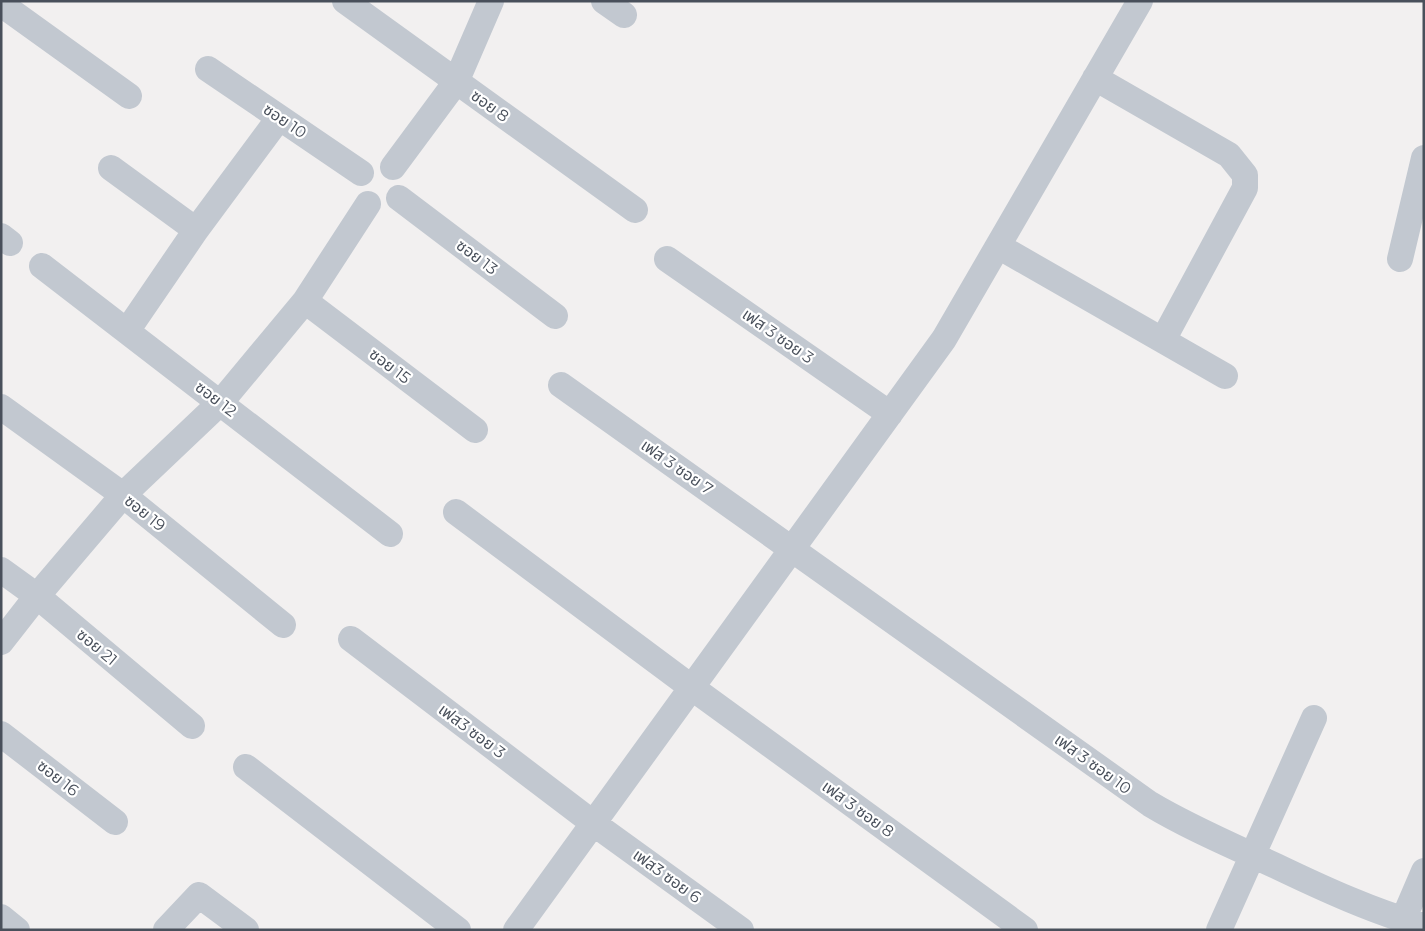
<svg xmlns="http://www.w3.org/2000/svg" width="1425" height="931" font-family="Montserrat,'Noto Sans Thai',sans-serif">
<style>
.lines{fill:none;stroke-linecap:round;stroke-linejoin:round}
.street{stroke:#c2c8d0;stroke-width:26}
.labels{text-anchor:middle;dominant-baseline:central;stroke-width:4.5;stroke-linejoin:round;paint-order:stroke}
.street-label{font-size:16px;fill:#49505b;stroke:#fff}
</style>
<rect width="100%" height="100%" fill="#f2f0f0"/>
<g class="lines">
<path class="street" d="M345,1l290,209
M604,1l20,14
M1,4l128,92
M208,69l153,104
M1095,78l134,77 16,20v13l-7,13 -75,139
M393,167l63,-85 35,-81
M111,168l85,62
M399,198l156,118
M1,236l9,7
M998,246l227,130
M667,259l223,155
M1400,259l24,-101
M42,266l348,268
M305,301l170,129
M127,331l69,-101 83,-112
M561,385l589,419c40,24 83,42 126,62 48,23 96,45 148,60
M1,407l122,88 160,130
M456,512l235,175 334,243
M1,570l36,26 155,130
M351,639l242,184 148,107
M1,642l36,-46 86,-101 98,-93 84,-101 63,-97
M1,734l114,88
M246,767l212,163
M1,917l16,13
M1403,920l21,-49
M166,930l33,-35 47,35
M516,930l428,-591 196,-338
M1219,930l95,-212"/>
</g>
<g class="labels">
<g class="street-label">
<text transform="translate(490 106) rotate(36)">ซอย 8</text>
<text transform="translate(285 121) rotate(34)">ซอย 10</text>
<text transform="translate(477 257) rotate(37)">ซอย 13</text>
<text transform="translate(778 336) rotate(35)">เฟส 3 ซอย 3</text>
<text transform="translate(390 366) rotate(37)">ซอย 15</text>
<text transform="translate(216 399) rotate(37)">ซอย 12</text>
<text transform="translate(677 467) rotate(35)">เฟส 3 ซอย 7</text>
<text transform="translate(145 513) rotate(39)">ซอย 19</text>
<text transform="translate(97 647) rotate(40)">ซอย 21</text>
<text transform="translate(472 731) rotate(37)">เฟส3 ซอย 3</text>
<text transform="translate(1093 764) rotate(36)">เฟส 3 ซอย 10</text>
<text transform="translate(58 778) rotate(38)">ซอย 16</text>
<text transform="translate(858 809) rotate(36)">เฟส 3 ซอย 8</text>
<text transform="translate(667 876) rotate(36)">เฟส3 ซอย 6</text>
</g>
</g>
<rect width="1425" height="931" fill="none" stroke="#49505b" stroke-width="5"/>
</svg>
